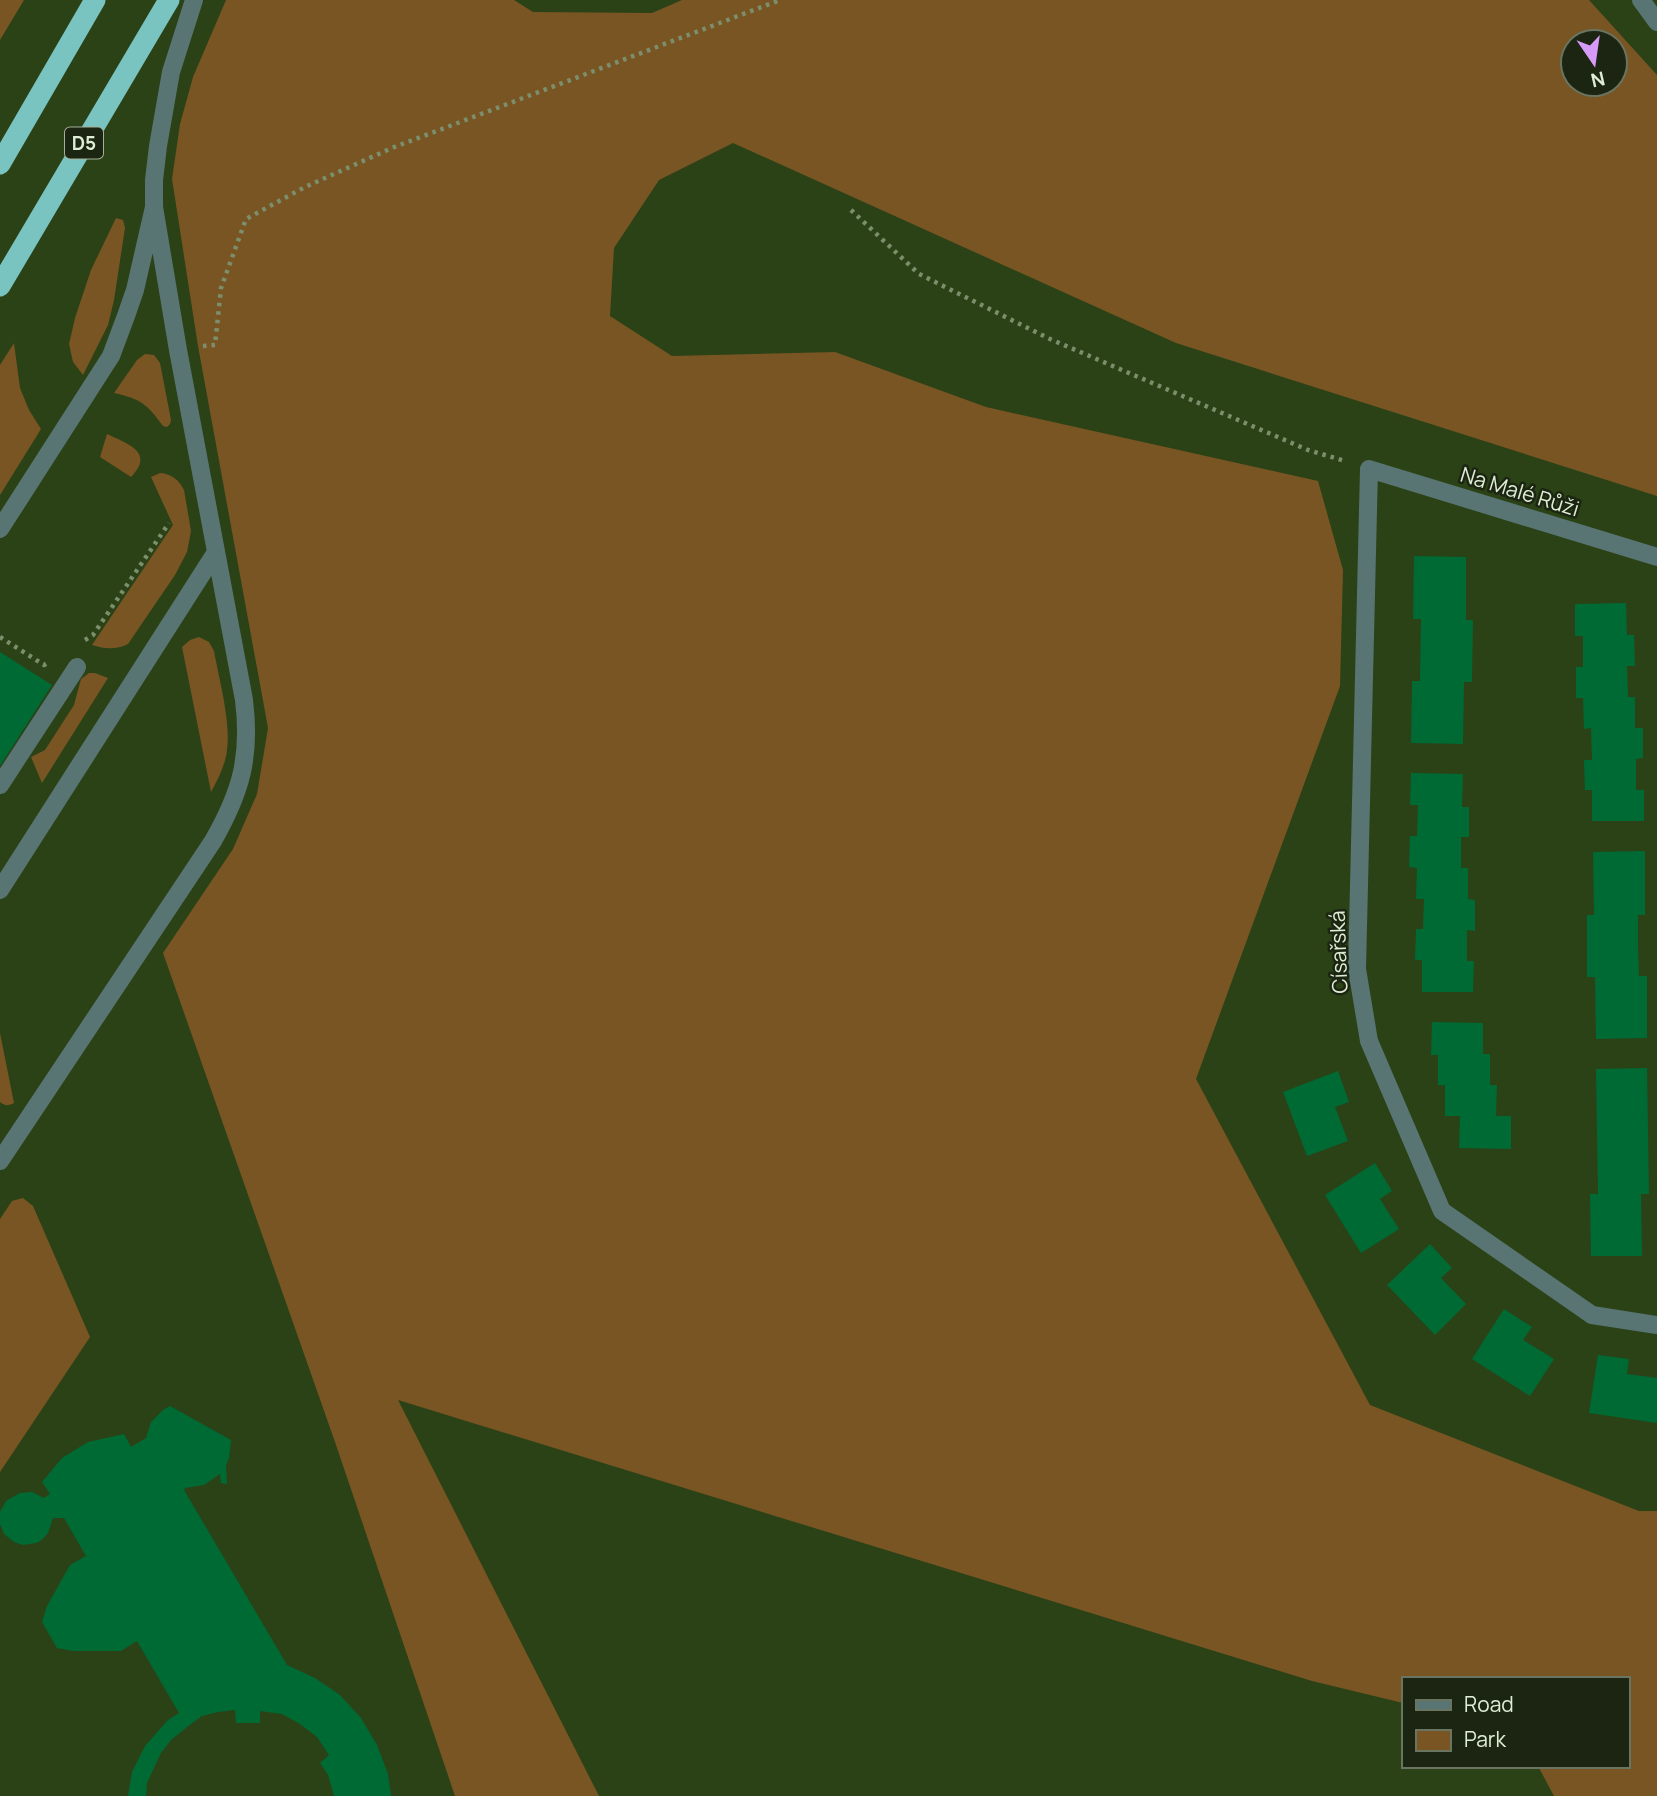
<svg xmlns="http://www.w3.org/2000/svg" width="1657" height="1796" font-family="Manrope,sans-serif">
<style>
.green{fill:#795524;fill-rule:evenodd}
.building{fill:#006a34}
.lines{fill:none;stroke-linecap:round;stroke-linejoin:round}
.path{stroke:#7c8f6c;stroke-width:4.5;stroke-dasharray:3.5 5;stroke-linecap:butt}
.minor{stroke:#587573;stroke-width:18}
.highway{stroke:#79c3c0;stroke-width:21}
.labels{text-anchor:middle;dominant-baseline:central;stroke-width:5;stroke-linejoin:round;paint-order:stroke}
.shield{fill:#1b2512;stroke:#a4b19a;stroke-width:2}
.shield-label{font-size:19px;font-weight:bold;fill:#deedd4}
.street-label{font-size:21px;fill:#deedd4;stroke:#1b2512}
</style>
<rect width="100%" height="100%" fill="#2b4216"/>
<path class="green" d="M0,0h24l-24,40z
M226,0h288l19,12 119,1 30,-13h907l68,75v421l-481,-153 -443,-200 -74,37 -45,68 -4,68 62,40 163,-4 151,55 332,74 25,89 -3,116 -144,393 174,326 269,106h18v285h-103l-16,-30h89v-87h-224v24l-91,-22 -914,-281 201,396h-144l-120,-354 -172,-489 70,-104 24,-55 11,-66 -70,-382 -26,-167 8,-55 13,-47zM1573,42h42v42h-42z
M116,218l7,2 2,8 -11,72 -6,25 -25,50 -10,-13 -4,-18 6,-26 16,-48z
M14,343l6,45 9,22 12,19 -41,66v-130z
M145,354l9,1 6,8 11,57 -1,4 -3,3 -4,-1c-16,-22 -22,-27 -49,-33l23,-33z
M107,434c21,10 48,18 24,43l-31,-20z
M160,473c12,1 19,7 24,17l7,41 -4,21 -12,23 -47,69c-12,6 -23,5 -36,1l81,-120 -22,-48z
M199,637l10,5 5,9c5,28 17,71 13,99 -2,16 -9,29 -16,42l-29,-145 8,-7z
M89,673h6l13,5 -66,105 -11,-26 14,-7 29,-45 7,-26z
M0,1033l14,70c-6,3 -9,3 -14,-1z
M23,1198l10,8 57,131 -90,135v-253l12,-18z"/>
<path class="building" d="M1414,556l52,1v63h7l-1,62h-8l-1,62 -52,-1 1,-62h8l1,-62h-8z
M1626,603l1,32h7l1,31h-8l1,31h7v31h8v30l-7,1v31h8v31h-52v-31h-7l-1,-30h8l-1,-32 -7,1 -1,-31h-7v-31h7v-31h-8v-32z
M0,652l52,33 -52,81z
M1411,773l52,1 -1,33h7v30h-8v31h7v31l7,1v31l-8,-1v31h7l-1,31h-51v-32h-7l1,-31h7l1,-30h-8l1,-31 -8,-1 1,-31h7l1,-31h-8z
M1645,851v64h-7v30l1,31h8v62l-51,1 -1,-62h-8v-62h7l-1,-63z
M1432,1022l51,1v31h7v31h7l-1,31h15v33l-52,-1 1,-32h-15v-31h-7v-30h-7z
M1647,1068l2,126h-8l1,62h-51l-1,-62h8l-2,-125z
M1338,1071l11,31 -14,5 13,34 -41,15 -24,-64z
M1375,1163l17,28 -12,8 19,30 -38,24 -36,-58z
M1430,1244l22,24 -11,10 25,26 -31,31 -48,-50z
M1504,1309l28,18 -9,13 31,19 -24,37 -58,-37z
M1598,1355l31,4 -2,15 30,4v45l-68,-10z
M170,1406l61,34 -2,18 -3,7 1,19 -6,-1 -1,-9 -16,11 -19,3 -1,2 103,175 28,13 25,17 21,23 16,27 11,29 3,22h-57l-6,-21 -8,-12 9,-8 -12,-18 -17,-13 -18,-10 -22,-3v12h-24l-1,-13 -17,2 -16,4 -15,11 -16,13 -10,13 -14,30 -1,13h-18l4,-24 13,-26 23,-26 11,-7 -42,-72 -16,10h-48l-16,-3 -15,-26 5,-16 23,-41 16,-9 -22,-38h-11l-5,15 -6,7 -6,3 -13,2 -9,-3 -10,-8 -4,-10v-12l6,-11 14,-8 12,-1 12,6 6,-4 -8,-12 20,-24 26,-16 36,-8 7,13 15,-9 5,-16 12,-12z"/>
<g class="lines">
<path class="path" d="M851,210l68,64 131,65 258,111 37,11
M203,346l12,-1 6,-57 25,-69 59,-32 87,-39 388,-148
M0,637l44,28 5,-3
M85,640l8,-5 76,-112"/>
<path class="minor" d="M1641,0l16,22
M0,529l111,-173 15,-40 9,-26 19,-83v-27l4,-34 13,-74 23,-72
M1657,557l-288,-88 -12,500 12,72 73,170 150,104 65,10
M0,785l77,-118
M0,890l216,-338
M0,1161l213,-320c28,-49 38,-84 31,-141l-66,-350 -24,-143"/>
<path class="highway" d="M0,164l95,-164
M0,286l169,-286"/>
</g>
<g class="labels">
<rect class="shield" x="65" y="127.5" width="38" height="31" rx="5"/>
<g class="shield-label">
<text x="84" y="143">D5</text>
</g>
<g class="street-label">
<text transform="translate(1520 491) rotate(17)">Na Malé Růži</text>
<text transform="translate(1338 952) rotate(-92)">Císařská</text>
</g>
</g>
<rect x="1402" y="1677" width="228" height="91" fill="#1b2512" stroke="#697560" stroke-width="2"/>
<rect x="1416" y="1700" width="35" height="10" fill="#587573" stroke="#697560" stroke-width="2"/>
<text x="1464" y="1712" font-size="21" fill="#deedd4">Road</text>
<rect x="1416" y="1730" width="35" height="21" fill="#795524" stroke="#697560" stroke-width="2"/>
<text x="1464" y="1747" font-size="21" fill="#deedd4">Park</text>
<g transform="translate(1594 63) rotate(167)"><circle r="33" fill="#1b2512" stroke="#697560" stroke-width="2"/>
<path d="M0-5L12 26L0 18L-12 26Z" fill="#d69bf9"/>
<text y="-10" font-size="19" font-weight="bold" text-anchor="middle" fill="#deedd4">N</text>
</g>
</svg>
